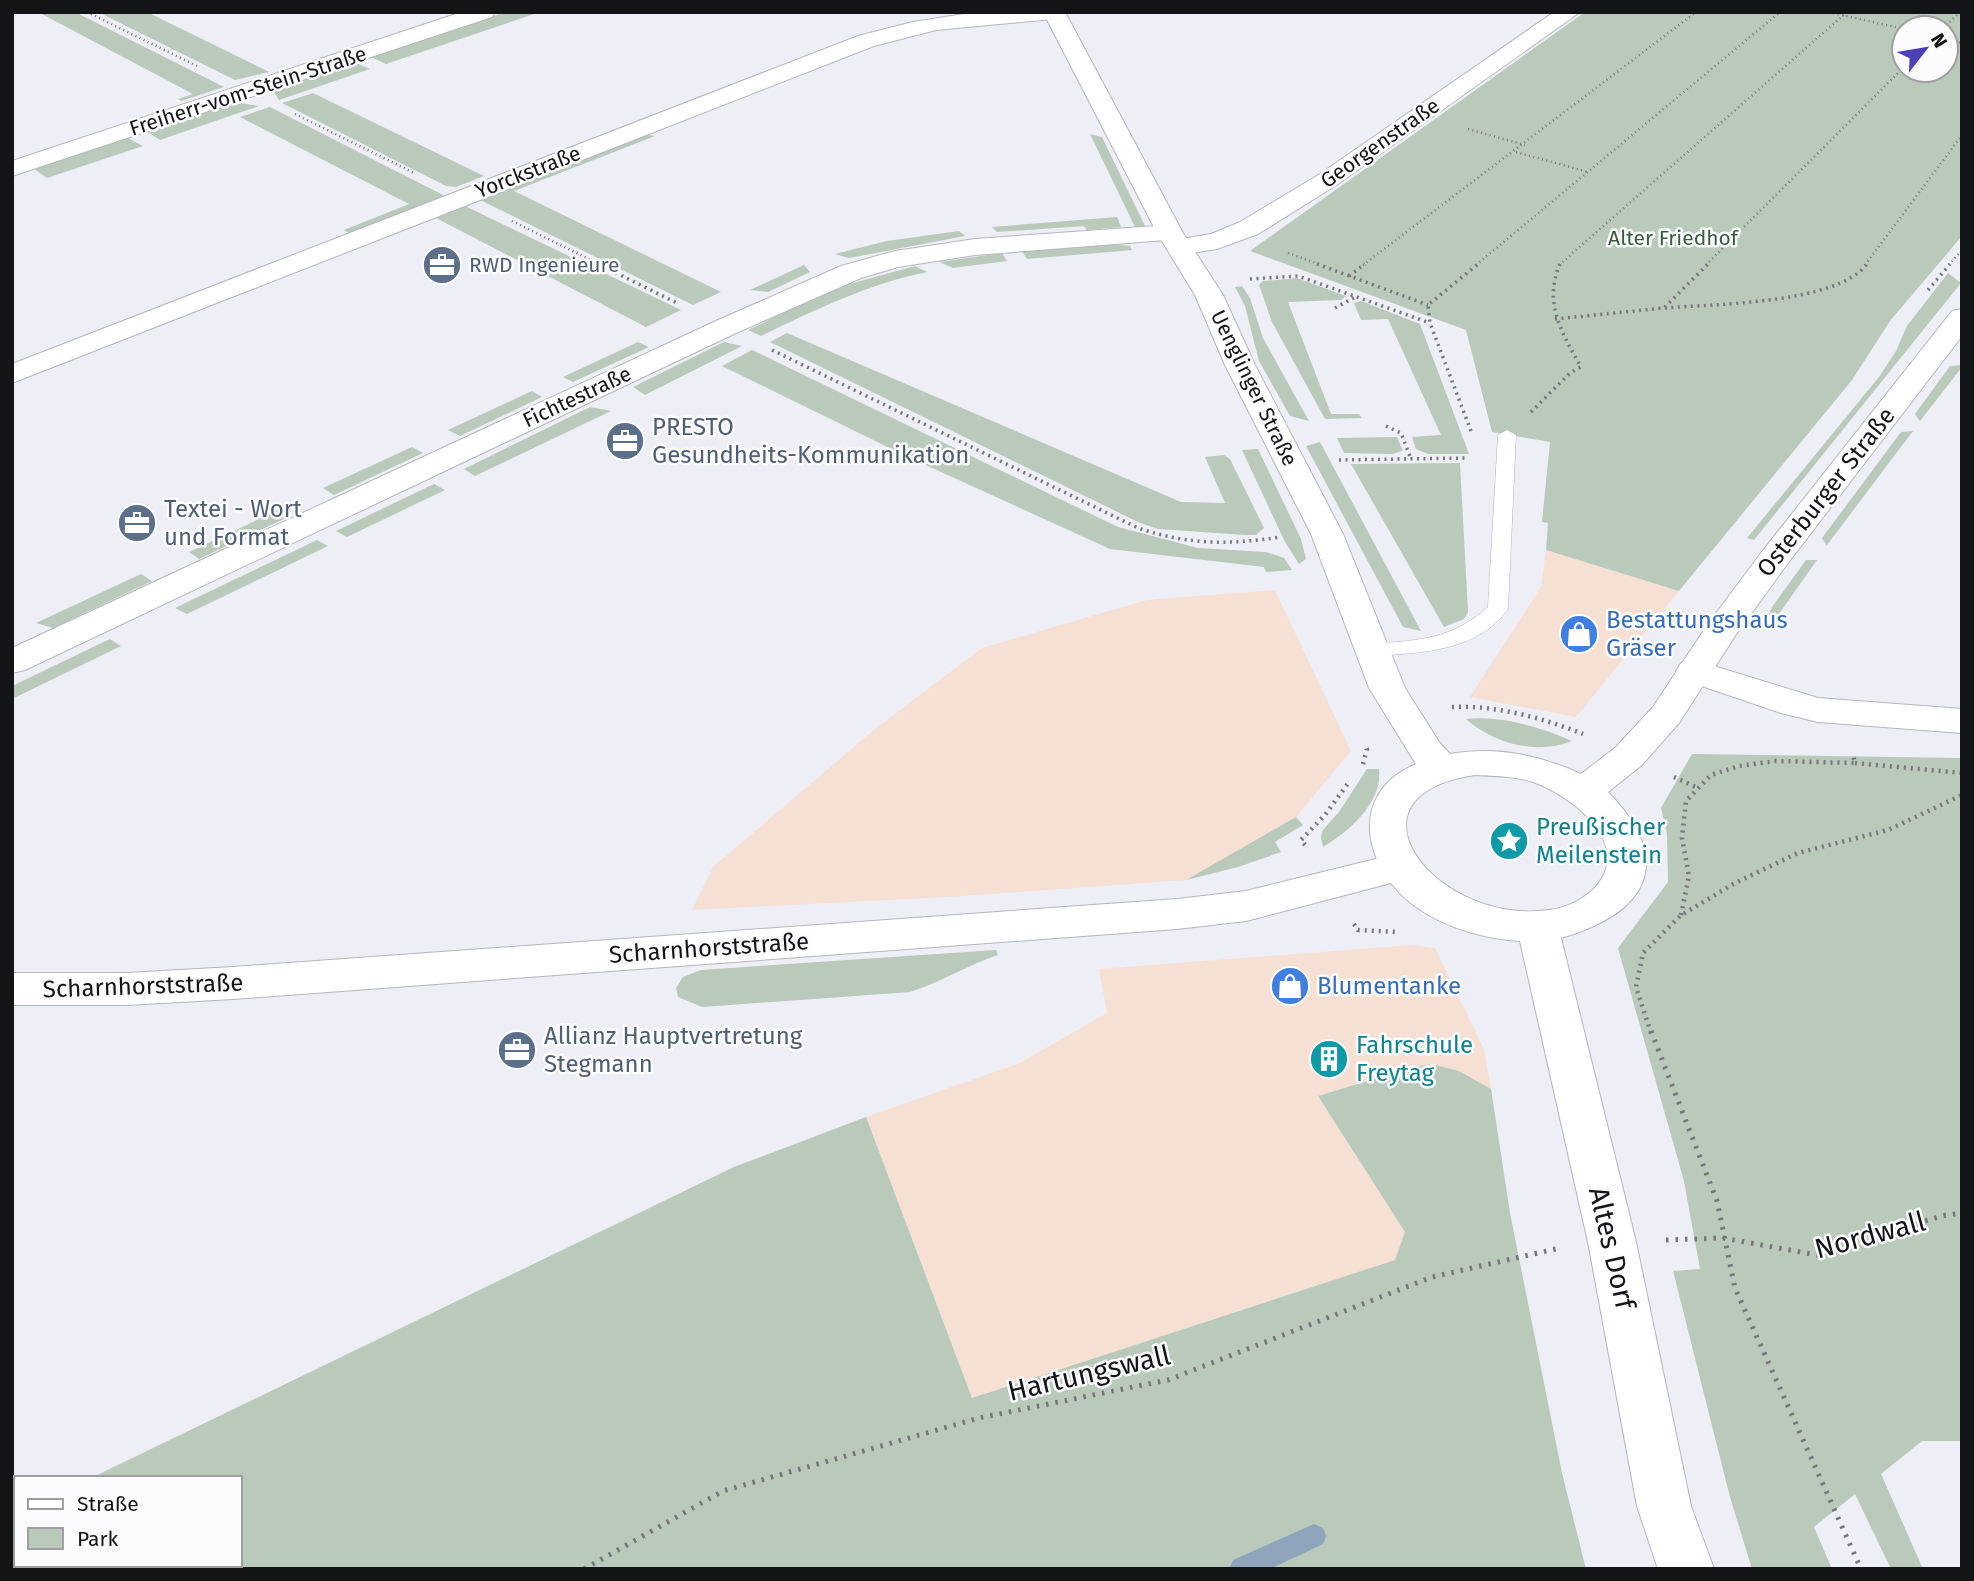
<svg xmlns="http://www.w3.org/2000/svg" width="1974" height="1581" font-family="'Fira Sans',sans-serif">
  <rect width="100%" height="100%" fill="#edeef6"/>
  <!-- commercial -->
  <path fill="#f6e0d3" d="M 1546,550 L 1679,591 L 1576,717 L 1470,697 L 1541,587 Z
    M 1275,590 L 1351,751 L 1292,822 L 1186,880 L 948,897 L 692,910 L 713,867 L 875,729 L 982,648 L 1147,600 Z
    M 1413,945 L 1435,948 L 1484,1049 L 1491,1089 L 1459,1071 L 1435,1065 L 1417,1066 L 1318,1096 L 1405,1232 L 1395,1260 L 972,1398 L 866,1117 L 1020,1063 L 1107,1013 L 1099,969 Z"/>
  <!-- green -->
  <path fill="#b9c9ba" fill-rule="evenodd" d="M 38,12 L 75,12 L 224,87 L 181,101 L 178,99 L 193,94 Z
    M 98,12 L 147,12 L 269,72 L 235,80 Z
    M 505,12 L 540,12 L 386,64 L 371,57 Z
    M 1585,12 L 1962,12 L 1962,236 L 1890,321 L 1852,380 L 1679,591 L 1546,550 L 1548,523 L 1542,522 L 1550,442 L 1492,432 L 1466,330 L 1250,251 ZM 1904,28 L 1946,28 L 1946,70 L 1904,70 Z
    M 354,62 L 370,69 L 279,100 L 274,92 L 277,88 Z
    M 313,93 L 484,176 L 456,187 L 446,186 L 282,103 Z
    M 233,102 L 259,106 L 160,140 L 146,131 Z
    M 270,107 L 445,196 L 349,233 L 344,230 L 409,204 L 240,117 Z
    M 1090,134 L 1102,137 L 1145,226 L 1135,227 Z
    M 647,135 L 655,136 L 514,191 L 721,292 L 693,305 L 480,200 Z
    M 128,138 L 143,146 L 47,178 L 34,169 Z
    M 465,206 L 681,310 L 646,327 L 436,218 Z
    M 1117,217 L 1121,227 L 1087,230 L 1084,226 L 997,232 L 992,227 Z
    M 959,231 L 965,236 L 849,258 L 835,254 L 887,241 Z
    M 1112,244 L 1130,246 L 1132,250 L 1027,259 L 1022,251 Z
    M 1002,253 L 1007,261 L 953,268 L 939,262 Z
    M 804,265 L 810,272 L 768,292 L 750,290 Z
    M 915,266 L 927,272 C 868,284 815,310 761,336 L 748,330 L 835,288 Z
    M 1948,273 L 1961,283 L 1754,540 L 1747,538 L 1879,377 L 1896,351 L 1907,326 Z
    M 1297,278 L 1346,296 L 1341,300 L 1288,302 L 1331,414 L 1359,414 L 1362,418 L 1325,419 L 1272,322 L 1259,285 L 1263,281 Z
    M 1242,286 L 1250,298 L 1263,338 L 1309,421 L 1290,416 L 1259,361 L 1245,306 L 1235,287 Z
    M 1361,301 L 1420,324 L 1469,454 L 1428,454 L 1416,449 L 1412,437 L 1441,435 L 1388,319 L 1361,320 L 1354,303 Z
    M 787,333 L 1181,502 L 1225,503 L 1205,457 L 1224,455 L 1230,459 L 1264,528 L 1256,535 L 1245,535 L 1158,529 L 1140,523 L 770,342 Z
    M 638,342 L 649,347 L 573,382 L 563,377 Z
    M 724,342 L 742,346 L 645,395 L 633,387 Z
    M 752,350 L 1118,527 L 1198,548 L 1266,552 L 1284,558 L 1292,570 L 1266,572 L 1264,567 L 1110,549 L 906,456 L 722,366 Z
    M 1962,365 L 1962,367 L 1920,421 L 1915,414 L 1950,366 Z
    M 532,391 L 542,397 L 460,436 L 448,430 Z
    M 590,407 L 611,411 L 475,476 L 464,469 Z
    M 1913,431 L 1827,545 L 1827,546 L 1822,538 L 1901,432 Z
    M 1397,437 L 1403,451 L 1392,454 L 1344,453 L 1337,438 Z
    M 1320,442 L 1421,631 L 1403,627 L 1306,446 Z
    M 412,447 L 423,453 L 334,495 L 323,488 Z
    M 1258,449 L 1301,539 L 1306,559 L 1299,564 L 1285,542 L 1242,450 Z
    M 1460,463 L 1468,612 L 1464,619 L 1444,627 L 1351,464 Z
    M 434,484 L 445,490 L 347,537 L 336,531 Z
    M 278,510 L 288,517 L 199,559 L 189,552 Z
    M 317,540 L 328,546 L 187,614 L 175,608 Z
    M 1806,560 L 1817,560 L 1774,621 L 1764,625 L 1772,607 Z
    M 141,574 L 152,581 L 53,628 L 36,623 Z
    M 110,639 L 121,646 L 12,699 L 12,686 Z
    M 1466,719 C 1501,715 1540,727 1572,741 C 1537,755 1494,744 1466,719 Z
    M 1692,754 L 1962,758 L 1962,1441 L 1922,1441 L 1881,1474 L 1923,1569 L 1891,1569 L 1855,1494 L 1814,1527 L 1832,1569 L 1752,1569 L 1730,1497 L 1673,1271 L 1700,1269 L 1684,1181 L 1618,948 L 1668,882 L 1667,834 L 1661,808 Z
    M 1367,769 L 1379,769 C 1383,802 1349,832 1323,847 L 1321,838 L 1322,831 L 1339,812 Z
    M 1296,817 L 1303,825 L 1275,842 L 1281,852 L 1238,867 L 1186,880 Z
    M 996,950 L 998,955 C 968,965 941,982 910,992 L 702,1007 L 678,997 L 676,988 L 683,977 L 701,970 Z
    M 1435,1065 L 1459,1071 L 1491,1089 L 1510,1213 L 1562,1473 L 1586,1569 L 12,1569 L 12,1516 L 16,1514 L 16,1565 L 240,1565 L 240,1478 L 91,1478 L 734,1167 L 866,1117 L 972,1398 L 1395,1260 L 1405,1232 L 1318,1096 L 1417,1066 Z"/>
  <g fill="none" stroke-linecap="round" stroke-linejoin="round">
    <!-- stream -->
    <path fill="#8da4bb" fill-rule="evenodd" d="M 1314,1524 L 1323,1528 L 1326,1536 L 1323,1544 L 1270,1569 L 1229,1569 L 1233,1560 Z"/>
    <!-- lane casing -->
    <g stroke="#b4b6bd" stroke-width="1">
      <path id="lane" d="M 1507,430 L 1516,435 L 1508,609 C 1478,652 1419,653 1372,656 L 1365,655 L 1362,650 L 1365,645 L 1372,644 C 1419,640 1451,640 1488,607 L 1498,435 Z"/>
    </g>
    <!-- street casing -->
    <g stroke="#b4b6bd" stroke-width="2">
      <path id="street" d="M 462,12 L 495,12 L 492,17 L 12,176 L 12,161 Z
        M 977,12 L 1065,13 L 1062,18 L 1054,19 L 936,30 L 874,46 L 12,383 L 12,364 L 858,36 L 913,22 Z
        M 1554,12 L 1580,12 L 1338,184 L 1258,234 L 1217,249 L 1179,255 L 1170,253 L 1166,247 L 1170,241 L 1211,234 L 1240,222 L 1320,174 Z
        M 1170,225 L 1179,227 L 1183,233 L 1179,239 L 975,255 L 898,267 L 861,278 L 736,333 L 25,670 L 12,673 L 12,648 L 716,321 L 841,266 L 895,251 L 975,239 Z
        M 1694,660 L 1818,698 L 1962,709 L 1962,733 L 1818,722 L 1781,713 L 1681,679 L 1676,671 L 1681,663 Z
        M 1400,853 L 1414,857 L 1420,867 L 1414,877 L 1246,921 L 1177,929 L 233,999 L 127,1005 L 12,1005 L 12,973 L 127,973 L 233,967 L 1177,899 L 1246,891 Z"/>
    </g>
    <!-- secondary casing -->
    <g stroke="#b4b6bd" stroke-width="2">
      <path id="secondary" d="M 1043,12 L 1065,12 L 1183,233 L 1223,295 L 1255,365 L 1343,534 L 1405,688 L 1439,742 L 1450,754 C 1495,746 1540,755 1581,774 L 1616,747 L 1653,707 L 1708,624 L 1761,553 L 1952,311 L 1962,309 L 1962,336 L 1785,567 L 1735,636 L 1679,723 L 1642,765 L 1608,792 C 1676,862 1648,913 1561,938 L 1636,1242 L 1691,1506 L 1714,1569 L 1658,1569 L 1637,1506 L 1588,1242 L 1520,941 C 1485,939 1447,928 1419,909 C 1364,872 1345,794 1416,764 L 1369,688 L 1311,534 L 1225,365 L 1195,295 L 1157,233 ZM 1475,775 C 1494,776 1515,776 1533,782 C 1567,794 1626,836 1602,878 C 1592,896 1568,908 1549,910 C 1437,926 1333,796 1475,775 Z"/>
    </g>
    <!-- path-far3 -->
    <path stroke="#76777d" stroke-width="2.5" stroke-dasharray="1 3.5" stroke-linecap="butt" d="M 87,12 L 199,67
      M 1829,12 L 1904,29
      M 1943,28 L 1960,12
      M 1946,39 L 1962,43
      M 295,114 L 416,174
      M 1468,129 L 1525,145
      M 1516,152 L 1588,172
      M 512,221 L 601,265
      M 1288,253 L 1322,265
      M 1363,265 L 1696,12
      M 1476,265 L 1780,12
      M 1559,265 L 1847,12
      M 1706,265 L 1904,67
      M 1865,265 L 1962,135
      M 1949,265 L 1962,250"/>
    <!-- path-far2 -->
    <path stroke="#76777d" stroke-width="3.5" stroke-dasharray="2 4.5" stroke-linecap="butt" d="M 598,264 L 679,304
      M 1317,264 L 1428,305
      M 1349,276 L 1365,264
      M 1250,279 L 1298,276 L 1430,323
      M 1928,290 L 1950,264
      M 1335,308 L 1355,297
      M 1665,308 C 1713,304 1837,304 1867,264
      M 1555,319 L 1664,308 L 1708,264
      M 772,350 L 1138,528 C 1189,545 1228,545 1280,537
      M 1531,412 L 1570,373 L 1581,367 C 1562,333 1543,303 1560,264
      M 1386,426 L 1401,433 L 1411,459
      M 1471,431 L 1430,323 L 1428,305 L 1478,264
      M 1339,460 L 1466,458"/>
    <!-- path-far1 -->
    <path stroke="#76777d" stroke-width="4.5" stroke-dasharray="2 5" stroke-linecap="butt" d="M 1452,707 C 1496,705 1543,718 1583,734
      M 1855,763 L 1962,773
      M 1363,764 L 1367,749 L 1365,746
      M 1674,777 L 1698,788
      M 1305,845 L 1301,840 L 1325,815 L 1349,782
      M 1681,915 L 1689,876 L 1682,838 L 1686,801 L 1711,775 L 1739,766 L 1776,761 L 1855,763 L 1853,755
      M 1354,924 L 1358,930 L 1397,932
      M 1651,1033 L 1636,987 L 1643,953 L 1680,916 L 1735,883 L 1798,853 L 1888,830 L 1962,795"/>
    <!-- path -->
    <path stroke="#76777d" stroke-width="5" stroke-dasharray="2.5 7" stroke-linecap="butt" d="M 1651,1031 L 1717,1201 L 1735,1288 L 1861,1569
      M 1666,1240 L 1723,1238 L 1817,1255 L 1941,1216 L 1962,1213
      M 584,1569 L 723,1491 L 979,1418 L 1168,1380 L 1432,1277 L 1560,1248"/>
    <!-- lane -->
    <use href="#lane" fill="#fff" fill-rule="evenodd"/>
    <!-- street -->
    <use href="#street" fill="#fff" fill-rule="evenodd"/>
    <!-- secondary -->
    <use href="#secondary" fill="#fff" fill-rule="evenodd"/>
  </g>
  <!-- icons -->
  <defs>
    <g id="office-disc" transform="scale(2.0125)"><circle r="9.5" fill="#5c6f8a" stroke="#fcfcfe"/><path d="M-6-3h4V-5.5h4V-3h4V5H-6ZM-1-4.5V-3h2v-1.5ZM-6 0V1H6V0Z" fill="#fff"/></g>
    <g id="shop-disc" transform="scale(2.0125)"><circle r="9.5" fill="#3f7fe0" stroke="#fcfcfe"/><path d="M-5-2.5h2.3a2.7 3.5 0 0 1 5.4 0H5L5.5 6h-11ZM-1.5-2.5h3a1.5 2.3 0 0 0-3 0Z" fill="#fff"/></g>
    <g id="sight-disc" transform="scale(2.0125)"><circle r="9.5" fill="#0f9aa8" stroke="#fcfcfe"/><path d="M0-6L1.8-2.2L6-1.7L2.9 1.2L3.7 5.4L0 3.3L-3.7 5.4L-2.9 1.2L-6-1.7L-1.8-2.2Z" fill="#fff"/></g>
    <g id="building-disc" transform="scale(2.0125)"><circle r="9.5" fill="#0f9aa8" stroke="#fcfcfe"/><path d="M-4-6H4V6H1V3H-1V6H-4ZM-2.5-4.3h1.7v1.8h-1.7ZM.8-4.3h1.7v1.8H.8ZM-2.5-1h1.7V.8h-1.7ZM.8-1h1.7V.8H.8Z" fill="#fff"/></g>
  </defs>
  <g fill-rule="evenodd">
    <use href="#office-disc" x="442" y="265"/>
    <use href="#office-disc" x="625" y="441"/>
    <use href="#office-disc" x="137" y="523"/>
    <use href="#shop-disc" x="1579" y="634"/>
    <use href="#sight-disc" x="1509" y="841"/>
    <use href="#shop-disc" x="1290" y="986"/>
    <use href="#office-disc" x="517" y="1050"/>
    <use href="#building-disc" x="1329" y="1059"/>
  </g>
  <g text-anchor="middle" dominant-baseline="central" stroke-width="5" stroke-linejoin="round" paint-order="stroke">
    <!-- far-street labels -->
    <g font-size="21" fill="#131417" stroke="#fcfcfe">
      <text transform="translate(248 91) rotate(-18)">Freiherr-vom-Stein-Straße</text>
      <text transform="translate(1380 143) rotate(-35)">Georgenstraße</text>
      <text transform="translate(528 172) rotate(-21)">Yorckstraße</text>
      <text transform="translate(1254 388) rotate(64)">Uenglinger Straße</text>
      <text transform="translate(577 397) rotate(-25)">Fichtestraße</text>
    </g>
    <!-- far-park labels -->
    <g font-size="21" fill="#375f3d" stroke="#fcfcfe">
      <text x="1673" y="238">Alter Friedhof</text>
    </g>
    <!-- far-service labels -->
    <g font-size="21" fill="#4e5e75" stroke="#fcfcfe" text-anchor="start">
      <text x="469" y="265">RWD Ingenieure</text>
    </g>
    <!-- service labels -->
    <g font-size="24" fill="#4e5e75" stroke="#fcfcfe" text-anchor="start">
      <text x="652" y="427">PRESTO<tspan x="652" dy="28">Gesundheits-Kommunikation</tspan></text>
      <text x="164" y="509">Textei - Wort<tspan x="164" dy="28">und Format</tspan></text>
      <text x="544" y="1036">Allianz Hauptvertretung<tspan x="544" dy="28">Stegmann</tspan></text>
    </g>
    <!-- street labels -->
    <g font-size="24" fill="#131417" stroke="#fcfcfe">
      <text transform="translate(1826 492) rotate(-52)">Osterburger Straße</text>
      <text transform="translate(709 948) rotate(-4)">Scharnhorststraße</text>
      <text transform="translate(143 986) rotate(-2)">Scharnhorststraße</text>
    </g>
    <!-- shop labels -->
    <g font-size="24" fill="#366cbe" stroke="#fcfcfe" text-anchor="start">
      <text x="1606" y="620">Bestattungshaus<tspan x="1606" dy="28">Gräser</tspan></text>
      <text x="1317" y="986">Blumentanke</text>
    </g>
    <!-- culture labels -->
    <g font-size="24" fill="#0d838f" stroke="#fcfcfe" text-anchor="start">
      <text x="1536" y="827">Preußischer<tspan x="1536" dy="28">Meilenstein</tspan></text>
      <text x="1356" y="1045">Fahrschule<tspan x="1356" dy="28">Freytag</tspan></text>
    </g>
    <!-- near-street labels -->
    <g font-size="28" fill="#131417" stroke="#fcfcfe">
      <text transform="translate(1870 1235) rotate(-15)">Nordwall</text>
      <text transform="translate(1612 1248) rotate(77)">Altes Dorf</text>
      <text transform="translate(1089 1373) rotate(-13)">Hartungswall</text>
    </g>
  </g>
  <!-- border -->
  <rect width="1974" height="1581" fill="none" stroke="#131417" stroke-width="28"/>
  <!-- legend -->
  <rect x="14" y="1476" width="228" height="91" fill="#fcfcfe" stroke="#9f9fa2" stroke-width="2"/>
  <rect x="28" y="1499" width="35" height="10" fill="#ffffff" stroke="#9f9fa2" stroke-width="2"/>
  <text x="77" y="1511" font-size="21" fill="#131417">Straße</text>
  <rect x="28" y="1528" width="35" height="21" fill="#b9c9ba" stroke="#9f9fa2" stroke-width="2"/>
  <text x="77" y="1546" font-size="21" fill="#131417">Park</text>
  <!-- north arrow -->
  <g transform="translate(1925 49) rotate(59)"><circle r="33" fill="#fcfcfe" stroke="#9f9fa2" stroke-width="2"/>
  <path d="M0-5L12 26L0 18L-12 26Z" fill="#4c40b7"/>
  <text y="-10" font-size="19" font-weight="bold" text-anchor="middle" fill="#131417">N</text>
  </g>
</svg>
